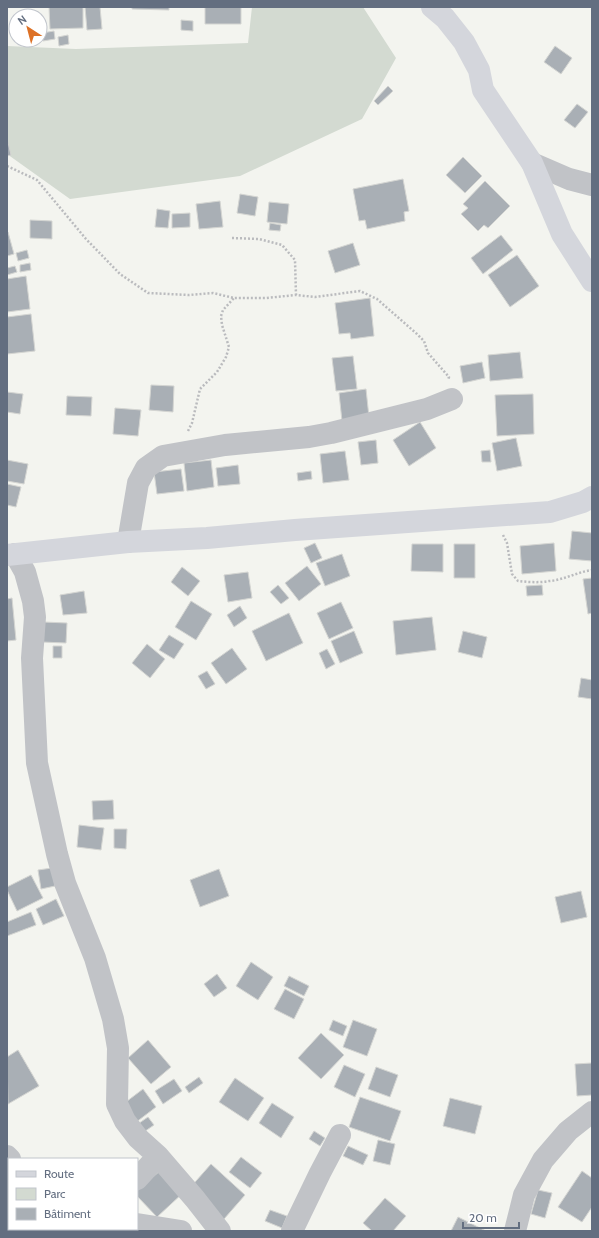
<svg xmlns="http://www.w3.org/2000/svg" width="599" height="1238" font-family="Cabin,sans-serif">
  <rect width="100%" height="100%" fill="#f3f4ef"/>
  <!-- green -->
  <path fill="#d3dad1" d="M 252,7 L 363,7 L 396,58 L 362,119 L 240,176 L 70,199 L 7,154 L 7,46 L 76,49 L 248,43 Z"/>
  <!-- building -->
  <path fill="#a9afb5" stroke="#d4d5d2" d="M 49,7 L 83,7 L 83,28 L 50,29 Z
    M 85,7 L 100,7 L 102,29 L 87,30 Z
    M 132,7 L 169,7 L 169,10 L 132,9 Z
    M 205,7 L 241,7 L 241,24 L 205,24 Z
    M 181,20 L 193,21 L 193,31 L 181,30 Z
    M 54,31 L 55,39 L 43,41 L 42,33 Z
    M 68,35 L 69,44 L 59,46 L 58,37 Z
    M 555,46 L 572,58 L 561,74 L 544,62 Z
    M 388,86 L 393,91 L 378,105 L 374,101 Z
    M 577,104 L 588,112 L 575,128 L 564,120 Z
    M 7,138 L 11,155 L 7,156 Z
    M 463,157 L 482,176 L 465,193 L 446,175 Z
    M 403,179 L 409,211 L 404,212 L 405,221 L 367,229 L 365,220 L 359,221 L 353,189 Z
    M 485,181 L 510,206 L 488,228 L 484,225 L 478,231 L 461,214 L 468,208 L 463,204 Z
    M 240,194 L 258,197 L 255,216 L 237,213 Z
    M 220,201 L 223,227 L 199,229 L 196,204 Z
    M 269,202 L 289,204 L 287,224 L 267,222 Z
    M 157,209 L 170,211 L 168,228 L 155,227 Z
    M 190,213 L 190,227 L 172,228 L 172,214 Z
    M 30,220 L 52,221 L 52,239 L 30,238 Z
    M 270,223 L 281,225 L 280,231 L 269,230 Z
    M 7,232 L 8,232 L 14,254 L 7,256 Z
    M 501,235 L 513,250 L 483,274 L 471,258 Z
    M 353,243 L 360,265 L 335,273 L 328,251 Z
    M 27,250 L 29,258 L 18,261 L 16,253 Z
    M 517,255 L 539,286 L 510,307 L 488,275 Z
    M 30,263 L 31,270 L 20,272 L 20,265 Z
    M 15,266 L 17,272 L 7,275 L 7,268 Z
    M 26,276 L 30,309 L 7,312 L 7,279 Z
    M 370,298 L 374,336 L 351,339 L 350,333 L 339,334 L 335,303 Z
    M 31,314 L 35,351 L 7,354 L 7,317 Z
    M 520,352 L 523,378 L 490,381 L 488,355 Z
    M 353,356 L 357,389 L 336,391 L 332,358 Z
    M 482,362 L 485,378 L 463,383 L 460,366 Z
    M 151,385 L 174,386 L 173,412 L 149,410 Z
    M 366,389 L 369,417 L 342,421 L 339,393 Z
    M 7,392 L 23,394 L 20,414 L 7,412 Z
    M 533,394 L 534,434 L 497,436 L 495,395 Z
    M 67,396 L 92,397 L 91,416 L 66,415 Z
    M 115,408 L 141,410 L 138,436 L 113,434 Z
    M 420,422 L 436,448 L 409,466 L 393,440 Z
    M 516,438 L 522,466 L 497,471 L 492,443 Z
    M 376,440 L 378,463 L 361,465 L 358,442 Z
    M 490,450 L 491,462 L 482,462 L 481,451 Z
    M 345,451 L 349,480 L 323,483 L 320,454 Z
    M 7,460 L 28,464 L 24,484 L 7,481 Z
    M 211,460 L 214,487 L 187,491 L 184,463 Z
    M 238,465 L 240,484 L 218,486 L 216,468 Z
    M 181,469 L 184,491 L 157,494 L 154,472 Z
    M 311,471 L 312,479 L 298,481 L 297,473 Z
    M 7,484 L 21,487 L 16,507 L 7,505 Z
    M 572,531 L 592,533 L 592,561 L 569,559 Z
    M 315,543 L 322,558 L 311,563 L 304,548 Z
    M 554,543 L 556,571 L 522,574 L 520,546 Z
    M 412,544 L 443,544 L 443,572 L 411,571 Z
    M 454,544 L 475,544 L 475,578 L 454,578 Z
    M 342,554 L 350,576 L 325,586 L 316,563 Z
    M 307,566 L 321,584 L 299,601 L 285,583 Z
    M 182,567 L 200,581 L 188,596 L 171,582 Z
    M 248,572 L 252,598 L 228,602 L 224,575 Z
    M 592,578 L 592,613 L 588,614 L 583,579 Z
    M 278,585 L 289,598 L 281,604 L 270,592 Z
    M 542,585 L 543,595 L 527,596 L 526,586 Z
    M 84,591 L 87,613 L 63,615 L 60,595 Z
    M 12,598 L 16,640 L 7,641 L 7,599 Z
    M 191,601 L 212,614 L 196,640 L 175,627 Z
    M 341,602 L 353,628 L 329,639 L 317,613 Z
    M 240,606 L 247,618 L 234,627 L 227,615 Z
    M 289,613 L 303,643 L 266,661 L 252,631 Z
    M 432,617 L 436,650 L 396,655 L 393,621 Z
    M 43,622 L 67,623 L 66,643 L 42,642 Z
    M 354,631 L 363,653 L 340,663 L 331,641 Z
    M 463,631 L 487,637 L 482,658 L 458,652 Z
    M 169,635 L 184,644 L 174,659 L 159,650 Z
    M 147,644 L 165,659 L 150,678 L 132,663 Z
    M 53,646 L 62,646 L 62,658 L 53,658 Z
    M 232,648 L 247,669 L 226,684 L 211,663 Z
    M 327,649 L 335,664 L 326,669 L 319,653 Z
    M 207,671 L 215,684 L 206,689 L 198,676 Z
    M 581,678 L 592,680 L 592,699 L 578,697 Z
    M 113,800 L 114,819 L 93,820 L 92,801 Z
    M 79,825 L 104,828 L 101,850 L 77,847 Z
    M 114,829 L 127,829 L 126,849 L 114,848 Z
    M 52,868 L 55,886 L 41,889 L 38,870 Z
    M 219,869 L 229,896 L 200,907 L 190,880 Z
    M 31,875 L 43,898 L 17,911 L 7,890 L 7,887 Z
    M 581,891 L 587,917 L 561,923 L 555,897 Z
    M 56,899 L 64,916 L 43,925 L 36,909 Z
    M 31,912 L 36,925 L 7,936 L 7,922 Z
    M 251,962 L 273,977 L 258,1000 L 236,986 Z
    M 217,974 L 227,988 L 214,997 L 204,984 Z
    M 289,976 L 309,986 L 304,996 L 284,986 Z
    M 285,989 L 304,999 L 294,1019 L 274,1009 Z
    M 333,1020 L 347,1026 L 343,1036 L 329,1030 Z
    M 353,1020 L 377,1029 L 367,1056 L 343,1047 Z
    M 321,1033 L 344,1055 L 321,1079 L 298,1058 Z
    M 148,1040 L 171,1067 L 151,1084 L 128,1058 Z
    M 18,1050 L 39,1086 L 8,1104 L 7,1057 Z
    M 592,1063 L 592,1095 L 577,1096 L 575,1064 Z
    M 344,1065 L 365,1074 L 355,1097 L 334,1087 Z
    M 376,1067 L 398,1075 L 390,1097 L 368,1089 Z
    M 199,1077 L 203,1083 L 189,1093 L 185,1087 Z
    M 235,1078 L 264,1098 L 248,1121 L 219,1102 Z
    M 174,1079 L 182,1091 L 163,1104 L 155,1091 Z
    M 143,1089 L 156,1107 L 135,1123 L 122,1105 Z
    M 360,1097 L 401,1111 L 390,1141 L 349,1127 Z
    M 450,1098 L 482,1106 L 475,1134 L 443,1126 Z
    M 272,1103 L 294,1117 L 281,1138 L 259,1123 Z
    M 148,1117 L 154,1125 L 141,1134 L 135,1126 Z
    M 314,1131 L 325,1138 L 320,1146 L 309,1139 Z
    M 378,1140 L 395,1144 L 390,1165 L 373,1161 Z
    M 348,1146 L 368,1155 L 363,1165 L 343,1156 Z
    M 241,1157 L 262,1173 L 250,1188 L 229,1172 Z
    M 211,1164 L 245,1195 L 224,1219 L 189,1189 Z
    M 162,1169 L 184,1192 L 157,1217 L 137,1196 L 137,1191 Z
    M 582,1171 L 592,1178 L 592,1207 L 582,1222 L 558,1207 Z
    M 538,1190 L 552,1193 L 545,1218 L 531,1214 Z
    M 385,1198 L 406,1216 L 393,1231 L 372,1231 L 363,1223 Z
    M 270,1210 L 287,1216 L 282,1228 L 265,1221 Z
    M 458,1217 L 486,1231 L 451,1231 Z
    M 14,1229 L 44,1229 L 46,1231 L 12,1231 Z"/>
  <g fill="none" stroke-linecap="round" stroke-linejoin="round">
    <!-- path -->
    <path stroke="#babbbe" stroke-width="2.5" stroke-dasharray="2 2" stroke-linecap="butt" d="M 7,166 L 37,180 L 86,239 L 120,274 L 148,293 L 189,295 L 213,293 L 234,298 L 266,298 L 296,295 L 315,297 L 360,291 L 377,299 L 417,334 L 424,341 L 428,353 L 449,377 L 448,380
      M 232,238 L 259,239 L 282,245 L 295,260 L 296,295
      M 188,431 L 192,423 L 200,389 L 217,372 L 226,357 L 229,347 L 222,325 L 221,316 L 223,310 L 234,298
      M 503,535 L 507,543 L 512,574 L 518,581 C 528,582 539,583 549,581 C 564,580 577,572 592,570
      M 7,1190 L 9,1186"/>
    <!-- minor -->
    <path stroke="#c1c3c7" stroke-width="22" d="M 532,163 L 569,179 L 592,185
      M 128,542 L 138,483 L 146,468 L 163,456 L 225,445 L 309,437 L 331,433 L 427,409 L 452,399
      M 15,554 L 25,572 L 33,601 L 35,617 L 32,658 L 37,763 L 57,854 L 65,883 L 95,958 L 113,1019 L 118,1048 L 117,1104 L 125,1121 L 138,1138 L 158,1156 L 195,1199 L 220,1231
      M 7,1156 L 10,1159
      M 137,1179 L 158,1156
      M 137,1224 L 181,1231
      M 292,1231 L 320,1173 L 340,1135
      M 515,1231 L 524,1195 L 543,1160 L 568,1131 L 592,1112"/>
    <!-- major -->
    <path stroke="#d4d6dc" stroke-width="22" d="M 432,7 L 445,18 L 464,42 L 479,70 L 483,90 L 532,163 L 562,234 L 592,281
      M 7,555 L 128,542 L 207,538 L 295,530 L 550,512 L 583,502 L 592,497"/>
  </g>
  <!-- border -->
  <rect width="599" height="1238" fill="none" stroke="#636e80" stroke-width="16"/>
  <!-- legend -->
  <rect x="8" y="1158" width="130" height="72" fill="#ffffff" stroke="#c1c5cc"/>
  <rect x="16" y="1171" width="20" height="6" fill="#d4d6dc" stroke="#c1c5cc"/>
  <text x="44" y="1178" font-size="12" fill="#636e80">Route</text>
  <rect x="16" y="1188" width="20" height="12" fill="#d3dad1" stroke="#c1c5cc"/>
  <text x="44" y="1198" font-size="12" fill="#636e80">Parc</text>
  <rect x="16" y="1208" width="20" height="12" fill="#a9afb5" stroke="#c1c5cc"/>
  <text x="44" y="1218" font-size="12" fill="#636e80">Bâtiment</text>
  <!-- north arrow -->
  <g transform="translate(28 28) rotate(324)"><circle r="19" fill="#ffffff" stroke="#c1c5cc"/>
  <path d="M0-3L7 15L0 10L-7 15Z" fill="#dd7126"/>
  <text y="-6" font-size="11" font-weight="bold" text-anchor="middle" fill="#636e80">N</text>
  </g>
  <!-- scale -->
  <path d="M463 1222v6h56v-6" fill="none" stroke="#636e80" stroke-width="2"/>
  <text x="469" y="1222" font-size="12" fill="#636e80" stroke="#ffffff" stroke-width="3" paint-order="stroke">20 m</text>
</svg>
